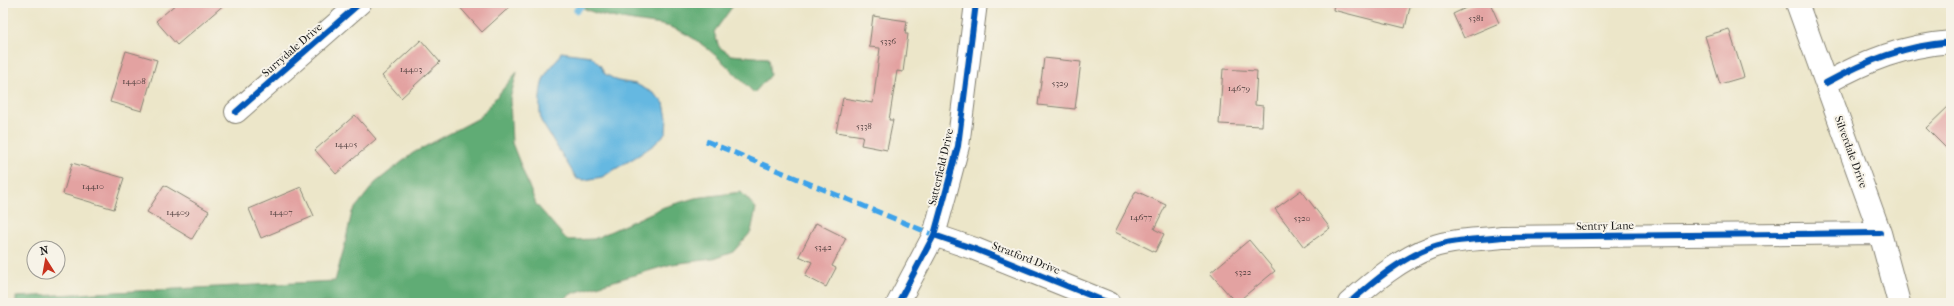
<svg xmlns="http://www.w3.org/2000/svg" width="1954" height="306" font-family="'IM FELL French Canon',serif">
  <rect width="100%" height="100%" fill="#f7f3e8"/>
  <filter id="ink" filterUnits="userSpaceOnUse"><feTurbulence type="fractalNoise" baseFrequency=".025" numOctaves="2"/><feDisplacementMap in="SourceGraphic" scale="8" xChannelSelector="R" yChannelSelector="G"/><feConvolveMatrix kernelMatrix="1 2 1 2 8 2 1 2 1" color-interpolation-filters="sRGB"/></filter>
  <filter id="wash" filterUnits="userSpaceOnUse"><feTurbulence type="fractalNoise" baseFrequency=".012" numOctaves="4" result="noise"/><feDisplacementMap in="SourceGraphic" scale="16" xChannelSelector="R" yChannelSelector="G"/><feGaussianBlur stdDeviation="0.9" result="paint"/><feColorMatrix in="noise" values="0 0 0 0 0 0 0 0 0 0 0 0 0 0 0 0 0 1.4 0 .05"/><feComposite in="paint" operator="in"/></filter>
  <g filter="url(#wash)">
    <rect width="100%" height="100%" fill="#ece6c9"/>
    <!-- forest -->
    <path fill="#60ac74" stroke="#3e6448" d="M 577,3 L 735,3 L 714,32 L 719,47 L 731,55 L 768,58 L 770,75 L 754,93 C 730,69 696,31 662,25 C 644,22 588,17 577,3 Z
      M 517,72 L 510,99 L 512,143 L 536,204 L 567,240 L 594,239 L 664,207 L 695,198 L 741,192 L 756,208 L 751,232 L 733,252 L 713,259 L 672,264 L 573,293 L 557,303 L 16,303 L 16,297 L 335,281 L 344,248 L 352,212 L 375,183 L 413,153 L 479,118 Z"/>
    <!-- water -->
    <path fill="#65b8e1" stroke="#406a7e" d="M 561,52 L 591,56 L 600,65 L 605,74 L 618,81 L 636,84 L 653,93 L 664,103 L 667,118 L 666,133 L 655,144 L 639,155 L 602,177 L 585,180 L 577,179 L 541,121 C 539,109 539,89 544,78 C 549,67 556,64 561,52 Z"/>
    <g fill="none" stroke-linecap="round" stroke-linejoin="round">
      <!-- stream -->
      <path stroke="#65b8e1" stroke-width="7" d="M 577,10 L 583,3"/>
    </g>
    <g id="blocks">
      <!-- building -->
      <path fill="#e3a2a1" d="M 177,3 L 226,3 L 177,45 L 156,21 Z
        M 456,3 L 514,3 L 482,32 Z
        M 1334,3 L 1411,3 L 1405,28 L 1333,10 Z
        M 1476,3 L 1490,3 L 1499,23 L 1464,38 L 1453,14 Z
        M 873,16 L 907,21 L 905,34 L 908,34 L 903,72 L 897,71 L 889,120 L 893,120 L 887,150 L 861,145 L 863,136 L 836,132 L 843,98 L 873,103 L 880,48 L 869,47 Z
        M 1729,29 L 1744,77 L 1720,84 L 1705,36 Z
        M 421,40 L 440,62 L 401,98 L 382,76 Z
        M 126,51 L 157,60 L 142,111 L 110,102 Z
        M 1044,58 L 1081,62 L 1075,109 L 1038,105 Z
        M 1223,69 L 1257,71 L 1255,105 L 1263,106 L 1262,126 L 1219,124 Z
        M 1951,104 L 1951,153 L 1926,128 Z
        M 355,115 L 376,139 L 336,174 L 315,150 Z
        M 72,163 L 124,178 L 114,209 L 63,194 Z
        M 164,185 L 209,211 L 192,239 L 147,212 Z
        M 301,187 L 314,216 L 261,238 L 249,209 Z
        M 1301,190 L 1330,228 L 1304,247 L 1275,209 Z
        M 1136,191 L 1166,205 L 1154,229 L 1164,234 L 1155,252 L 1115,232 Z
        M 816,223 L 846,238 L 832,266 L 836,268 L 826,287 L 805,276 L 812,262 L 799,256 Z
        M 1249,240 L 1275,271 L 1236,303 L 1210,273 Z"/>
    </g>
  </g>
  <g filter="url(#ink)">
    <use href="#blocks" fill-opacity="0" stroke="#848172" stroke-width="1"/>
    <g fill="none" stroke-linecap="round" stroke-linejoin="round">
      <!-- minor casing -->
      <g stroke="#848172" stroke-width="24">
        <path id="minor" d="M 1797,3 L 1880,233 L 1899,303
          M 1826,83 C 1868,60 1903,46 1951,42
          M 236,112 L 360,3
          M 934,235 L 975,249 L 1109,303
          M 898,303 L 934,235 L 945,195 L 958,146 L 976,3
          M 1349,303 C 1374,281 1400,259 1432,247 C 1454,239 1479,240 1502,237 L 1880,233"/>
      </g>
      <!-- minor -->
      <use href="#minor" stroke="#fff" stroke-width="22"/>
      <!-- quiet -->
      <path stroke="#3da2ea" stroke-width="5" stroke-dasharray="10 5" stroke-linecap="butt" d="M 706,141 L 934,235"/>
      <!-- cycleway casing -->
      <g stroke="#f7f3e8" stroke-width="8">
        <path id="cycleway" d="M 1826,83 C 1868,60 1903,46 1951,42
          M 236,112 L 360,3
          M 934,235 L 975,249 L 1109,303
          M 898,303 L 934,235 L 945,195 L 958,146 L 976,3
          M 1349,303 C 1374,281 1400,259 1432,247 C 1454,239 1479,240 1502,237 L 1880,233"/>
      </g>
      <!-- cycleway -->
      <use href="#cycleway" stroke="#0057b8" stroke-width="6"/>
    </g>
  </g>
  <g text-anchor="middle" dominant-baseline="central" stroke-width="4" stroke-linejoin="round" paint-order="stroke">
    <!-- number labels -->
    <g font-size="9" fill="#4e3e3d">
      <text x="1476" y="18">5381</text>
      <text x="888" y="41">5336</text>
      <text x="411" y="69">14403</text>
      <text x="134" y="81">14408</text>
      <text x="1060" y="83">5329</text>
      <text x="1239" y="88">14679</text>
      <text x="864" y="126">5338</text>
      <text x="346" y="144">14405</text>
      <text x="93" y="186">14410</text>
      <text x="178" y="212">14409</text>
      <text x="281" y="212">14407</text>
      <text x="1141" y="217">14677</text>
      <text x="1302" y="218">5320</text>
      <text x="823" y="247">5342</text>
      <text x="1243" y="272">5322</text>
    </g>
    <!-- street labels -->
    <g font-size="11" fill="#1c1c1c" stroke="#f7f3e8">
      <text transform="translate(292 50) rotate(-41)">Surrydale Drive</text>
      <text transform="translate(1851 152) rotate(70)">Silverdale Drive</text>
      <text transform="translate(941 167) rotate(-77)">Satterfield Drive</text>
      <text transform="translate(1605 226) rotate(-1)">Sentry Lane</text>
      <text transform="translate(1026 258) rotate(21)">Stratford Drive</text>
    </g>
  </g>
  <!-- margin -->
  <rect width="1954" height="306" fill="none" stroke="#f7f3e8" stroke-width="16"/>
  <!-- north arrow -->
  <g transform="translate(46 260) rotate(349)"><circle r="19" fill="#f7f3e8" stroke="#9f9d96"/>
  <path d="M0-3L7 15L0 10L-7 15Z" fill="#c8321e"/>
  <text y="-6" font-size="11" font-weight="bold" text-anchor="middle" fill="#1c1c1c">N</text>
  </g>
</svg>
